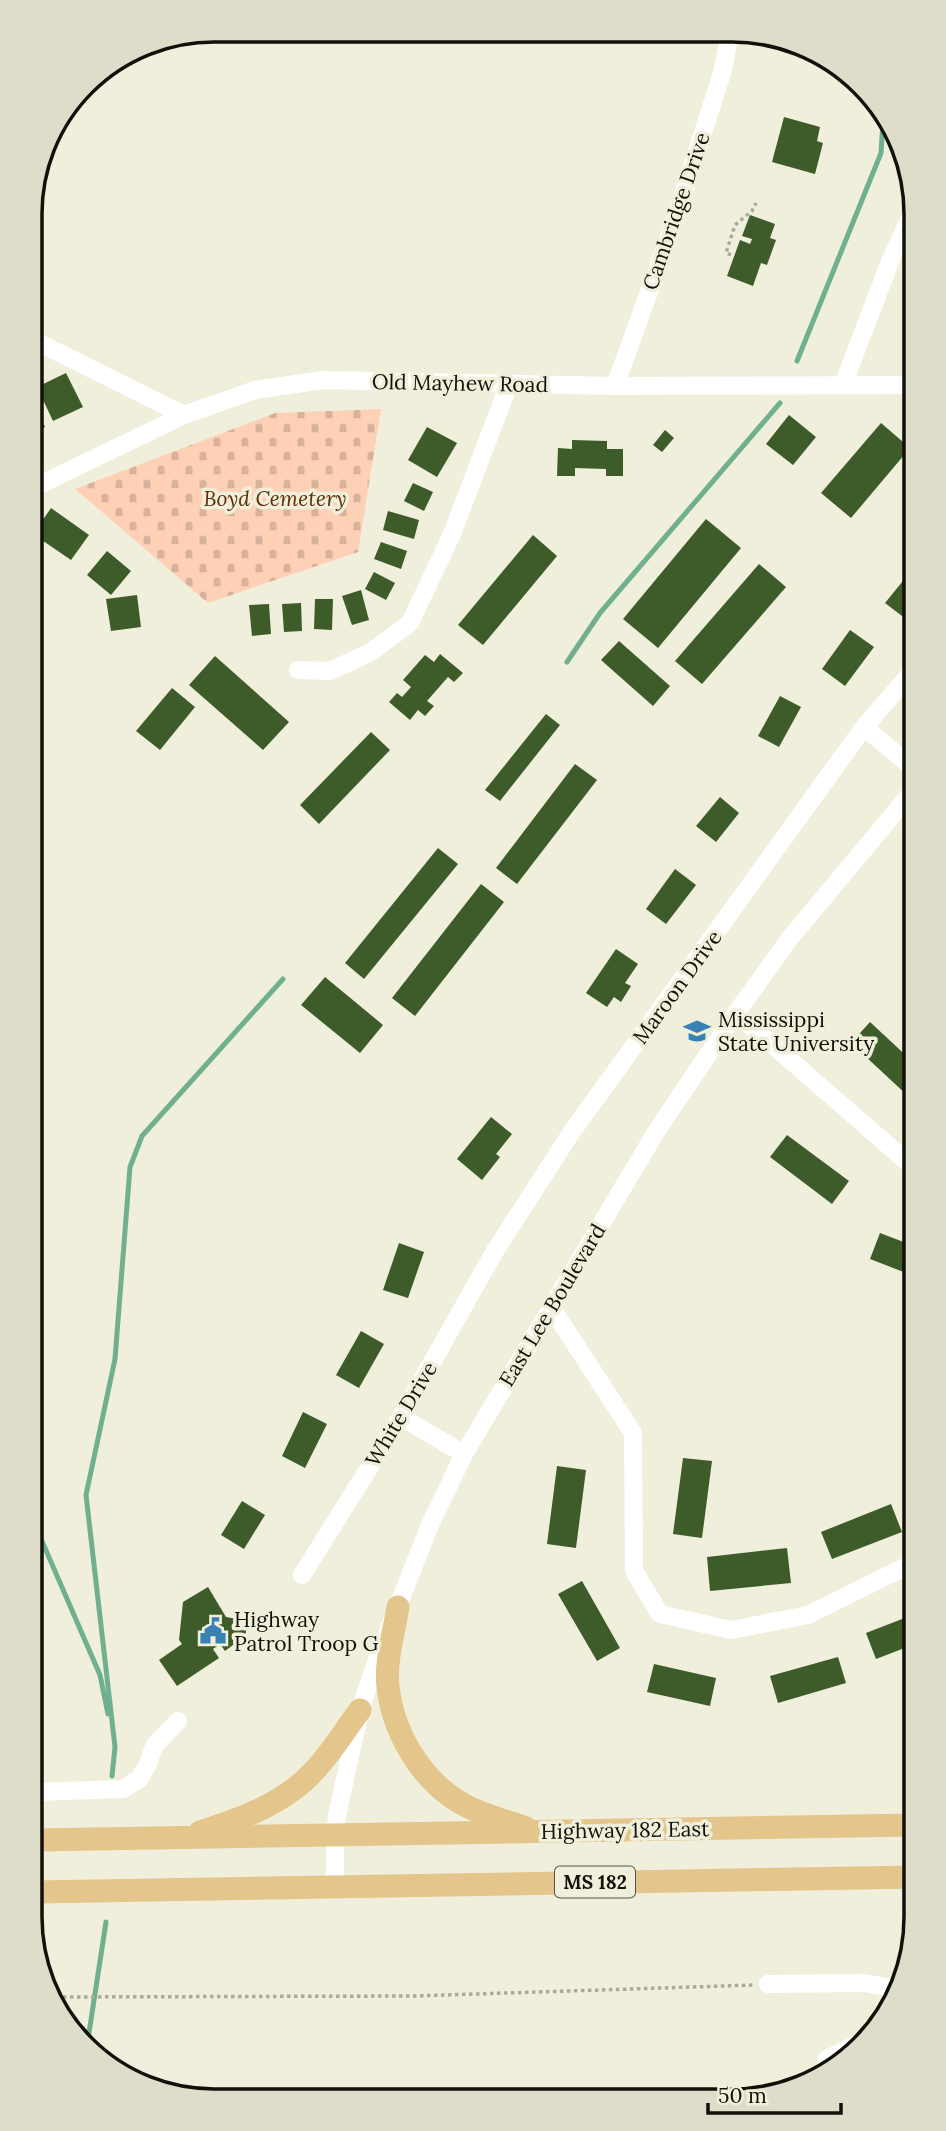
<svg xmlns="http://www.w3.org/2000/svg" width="946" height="2131" font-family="Lora,serif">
  <defs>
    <pattern id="cemetery-stones" width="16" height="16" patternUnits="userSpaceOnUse" patternTransform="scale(1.75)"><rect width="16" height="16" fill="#fed1b6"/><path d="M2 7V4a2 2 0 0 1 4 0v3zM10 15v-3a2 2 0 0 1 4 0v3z" fill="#d9b29b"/></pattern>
  </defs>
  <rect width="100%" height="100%" fill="#efefdb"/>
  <!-- cemetery -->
  <path fill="url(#cemetery-stones)" d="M 381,409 L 358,552 L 208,603 L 75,489 L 275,413 Z"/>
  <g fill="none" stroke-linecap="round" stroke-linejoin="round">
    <!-- stream -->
    <path stroke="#71b08f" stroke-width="5" d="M 797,361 L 881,153 L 883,122
      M 567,662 L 600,613 L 780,403
      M 35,1525 L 100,1675 L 108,1714
      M 112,1776 L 115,1747 L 86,1495 L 115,1359 L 130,1167 L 142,1136 L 283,979
      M 87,2046 L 106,1922"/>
  </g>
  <!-- building -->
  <path fill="#3e5b2a" d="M 784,117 L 820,127 L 817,141 L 823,143 L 815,174 L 772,162 Z
    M 750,215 L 775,224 L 770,238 L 776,240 L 767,265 L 761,263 L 753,286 L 727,276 L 740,240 L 750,244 L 752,239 L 742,236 Z
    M 66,373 L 83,407 L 53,421 L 37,387 Z
    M 31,397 L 45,427 L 31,433 Z
    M 789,415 L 816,437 L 793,465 L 766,444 Z
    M 881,423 L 910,448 L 851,518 L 821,493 Z
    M 427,427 L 457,443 L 437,477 L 408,460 Z
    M 665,430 L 674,438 L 662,452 L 653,445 Z
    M 572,440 L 607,441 L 607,449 L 623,449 L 623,476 L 606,476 L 606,469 L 575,468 L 575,476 L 557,476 L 558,448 L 572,449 Z
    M 413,483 L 433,492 L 424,511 L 404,501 Z
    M 51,508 L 89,535 L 71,560 L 33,534 Z
    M 388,511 L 419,520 L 414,539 L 383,530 Z
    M 706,519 L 741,548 L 658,648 L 623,619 Z
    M 533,535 L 557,556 L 483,645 L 458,625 Z
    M 381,542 L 407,551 L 401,569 L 374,559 Z
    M 107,551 L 131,571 L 111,595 L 87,575 Z
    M 759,564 L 786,587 L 702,684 L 675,661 Z
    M 911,571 L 911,612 L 906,619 L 885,603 Z
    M 374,572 L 395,583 L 386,600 L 365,589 Z
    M 361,590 L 369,620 L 352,625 L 342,596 Z
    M 137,595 L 141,627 L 111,631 L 106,599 Z
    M 315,599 L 333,599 L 332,630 L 314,629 Z
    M 301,603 L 302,631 L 284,632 L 282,604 Z
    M 269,604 L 271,634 L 252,636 L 249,605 Z
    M 850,630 L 874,647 L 845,686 L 822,669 Z
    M 619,641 L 670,686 L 653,706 L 601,660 Z
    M 440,654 L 463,673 L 454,682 L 448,677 L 427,701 L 434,706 L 425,716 L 418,710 L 410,720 L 389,702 L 397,693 L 402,697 L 411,687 L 403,680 L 425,655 L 434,662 Z
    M 215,656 L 289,722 L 263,750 L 189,685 Z
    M 172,688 L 195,707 L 160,750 L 136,731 Z
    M 780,696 L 801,707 L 779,747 L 758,736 Z
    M 546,714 L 560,725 L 500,801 L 485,790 Z
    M 371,732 L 390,750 L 319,824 L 300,805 Z
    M 575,764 L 597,780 L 517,884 L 496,868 Z
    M 720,797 L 739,813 L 716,842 L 696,826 Z
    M 438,848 L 458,864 L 364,979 L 345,963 Z
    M 675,869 L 696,885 L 666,924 L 646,909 Z
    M 481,884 L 504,902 L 415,1016 L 392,998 Z
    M 616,949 L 638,964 L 625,983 L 631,986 L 621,1002 L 614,997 L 607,1007 L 586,993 Z
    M 325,977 L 383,1025 L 360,1053 L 301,1005 Z
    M 870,1022 L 913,1062 L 913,1091 L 908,1096 L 851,1043 Z
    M 491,1117 L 512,1134 L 496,1154 L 500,1157 L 482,1180 L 457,1159 Z
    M 787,1135 L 849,1181 L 832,1204 L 770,1157 Z
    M 880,1233 L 914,1246 L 914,1276 L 870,1259 Z
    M 399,1243 L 424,1252 L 408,1298 L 383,1290 Z
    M 361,1331 L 384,1344 L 359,1388 L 336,1375 Z
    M 303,1412 L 327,1424 L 305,1468 L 282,1456 Z
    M 683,1458 L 712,1461 L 702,1538 L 673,1534 Z
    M 557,1466 L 586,1470 L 576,1548 L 547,1544 Z
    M 242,1501 L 265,1515 L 244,1549 L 221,1535 Z
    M 891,1504 L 902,1532 L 832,1559 L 821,1532 Z
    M 787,1548 L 791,1583 L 710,1591 L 707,1557 Z
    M 582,1581 L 620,1648 L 597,1661 L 558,1594 Z
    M 208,1587 L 226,1617 L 248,1621 L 243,1647 L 233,1645 L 225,1651 L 220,1644 L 213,1649 L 219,1658 L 177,1686 L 159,1660 L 182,1644 L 179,1640 L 183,1602 Z
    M 915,1614 L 915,1644 L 876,1659 L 866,1633 Z
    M 838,1657 L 846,1683 L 778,1703 L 770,1676 Z
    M 654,1664 L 716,1678 L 710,1706 L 647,1692 Z"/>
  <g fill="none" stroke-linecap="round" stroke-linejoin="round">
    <!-- path -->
    <path stroke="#aaaa9a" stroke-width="3.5" stroke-dasharray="3.5 3.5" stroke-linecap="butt" d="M 731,255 L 726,253 L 735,225 L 752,211 L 756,203
      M 56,1997 L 414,1996 L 754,1985"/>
    <!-- minor -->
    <path stroke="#fff" stroke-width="18" d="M 31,339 L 184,415
      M 843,385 L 891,259 L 910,218
      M 615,386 L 675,220 L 723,70 L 730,33
      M 31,489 L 184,415 L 255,390 L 323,380 L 615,386 L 911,385
      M 298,670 L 330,671 L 371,652 L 410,623 L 452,534 L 509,384
      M 864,727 L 912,767
      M 736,1013 L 913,1167
      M 551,1307 L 633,1433 L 634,1571 L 660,1614 L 731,1630 L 808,1615 L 915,1562
      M 401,1417 L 464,1454
      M 302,1575 L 401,1417 L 495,1251 L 571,1133 L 864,727 L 912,672
      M 36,1792 L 123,1789 L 139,1779 L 148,1764 L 154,1746 L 178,1721
      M 335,1887 L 335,1837 L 337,1816 L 360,1710 L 379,1654 L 430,1525 L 464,1454 L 656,1132 L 736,1013 L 790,938 L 912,792
      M 768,1984 L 864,1983 L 893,1988
      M 834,2070 L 827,2059 L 869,2038"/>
    <!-- major -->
    <path stroke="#e4c58c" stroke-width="23" d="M 398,1607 C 394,1632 385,1661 388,1687 C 394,1738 427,1790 475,1810 C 492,1817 509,1822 526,1828
      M 200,1832 C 241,1819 285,1803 314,1771 C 331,1753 345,1730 360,1710
      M 36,1840 L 915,1825
      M 36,1892 L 916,1877"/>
  </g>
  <!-- icons -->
  <defs>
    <g id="university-bare" transform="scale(2.1)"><path d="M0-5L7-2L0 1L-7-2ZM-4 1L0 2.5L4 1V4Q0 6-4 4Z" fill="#3881b5" stroke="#efefdb" stroke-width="2.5" paint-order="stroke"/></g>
    <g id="civic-bare" transform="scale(2.1)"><path d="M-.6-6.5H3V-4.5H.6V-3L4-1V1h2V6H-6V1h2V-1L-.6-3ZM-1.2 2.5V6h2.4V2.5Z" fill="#3881b5" stroke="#efefdb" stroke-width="2.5" paint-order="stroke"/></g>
  </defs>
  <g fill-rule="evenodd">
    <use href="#university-bare" x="697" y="1031"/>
    <use href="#civic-bare" x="213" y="1631"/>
  </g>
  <g text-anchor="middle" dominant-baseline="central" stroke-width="7" stroke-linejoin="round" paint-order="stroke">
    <!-- shield labels -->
    <rect fill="#efefdb" stroke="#545349" stroke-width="2" x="555" y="1866.5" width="80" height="31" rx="5"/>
    <g font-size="19" font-weight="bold" fill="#11100a">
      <text x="595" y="1882">MS 182</text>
    </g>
    <!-- street labels -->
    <g font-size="21" fill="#11100a" stroke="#efefdb">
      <text transform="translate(676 211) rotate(-71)">Cambridge Drive</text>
      <text transform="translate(460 383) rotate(1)">Old Mayhew Road</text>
      <text transform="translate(677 987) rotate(-54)">Maroon Drive</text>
      <text transform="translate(552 1305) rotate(-59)">East Lee Boulevard</text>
      <text transform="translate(401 1414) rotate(-59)">White Drive</text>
      <text transform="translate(625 1830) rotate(-1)">Highway 182 East</text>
    </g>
    <!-- park labels -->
    <g font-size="21" font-style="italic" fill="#612d05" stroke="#efefdb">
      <text x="275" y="498">Boyd Cemetery</text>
    </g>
    <!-- poi labels -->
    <g font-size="21" fill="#11100a" stroke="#efefdb" text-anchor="start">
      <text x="718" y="1019">Mississippi<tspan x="718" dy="24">State University</tspan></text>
      <text x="234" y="1619">Highway<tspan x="234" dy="24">Patrol Troop G</tspan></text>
    </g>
  </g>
  <!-- crop -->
  <path d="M0 0H946V2131H0ZM214 42H732A172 172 0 0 1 904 214V1917A172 172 0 0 1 732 2089H214A172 172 0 0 1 42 1917V214A172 172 0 0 1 214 42Z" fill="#ddddca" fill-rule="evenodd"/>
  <path fill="none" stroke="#11100a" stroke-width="3.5" d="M214 42H732A172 172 0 0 1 904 214V1917A172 172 0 0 1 732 2089H214A172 172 0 0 1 42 1917V214A172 172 0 0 1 214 42Z"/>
  <!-- scale -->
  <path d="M708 2103v10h133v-10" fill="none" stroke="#11100a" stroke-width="3.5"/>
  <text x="718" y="2103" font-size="21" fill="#11100a" stroke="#efefdb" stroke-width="5" paint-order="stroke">50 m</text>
</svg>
